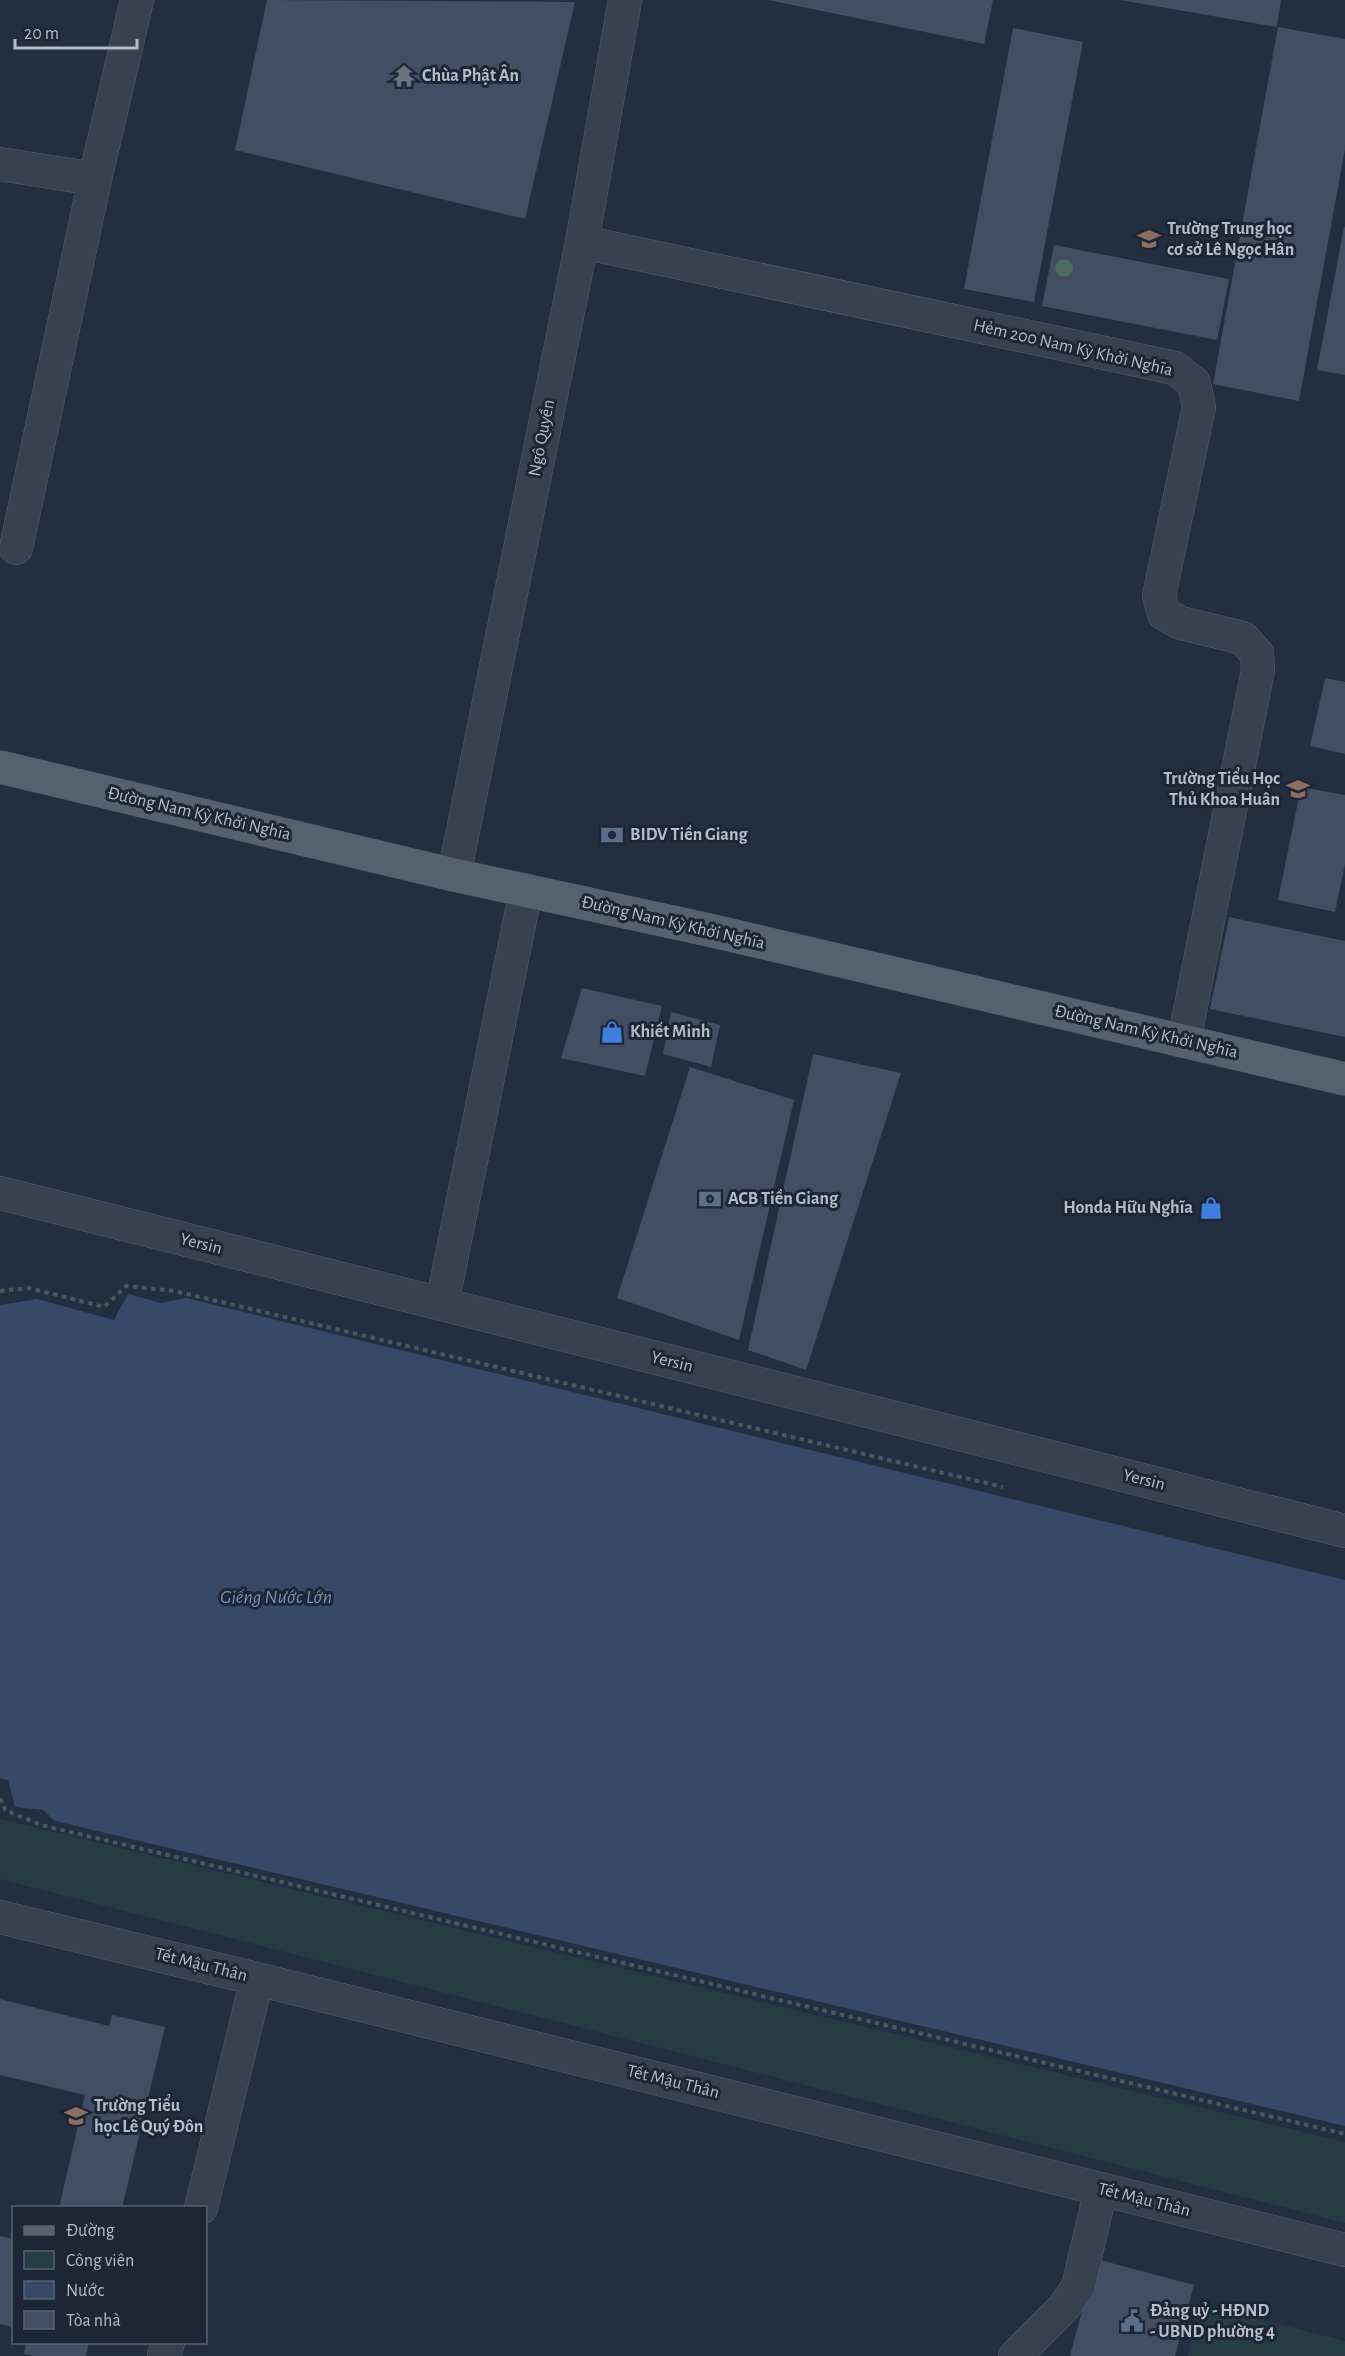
<svg xmlns="http://www.w3.org/2000/svg" width="1345" height="2356" font-family="'Alegreya Sans',sans-serif">
  <rect width="100%" height="100%" fill="#232f41"/>
  <!-- green -->
  <path fill="#253d42" d="M 0,1819 L 1345,2142 L 1345,2223 L 0,1879 Z
    M 1200,2304 L 1345,2341 L 1345,2356 L 1188,2356 Z"/>
  <!-- water -->
  <path fill="#364969" d="M 128,1294 L 161,1303 L 186,1298 L 1345,1580 L 1345,2126 L 55,1821 L 43,1810 L 15,1807 L 8,1780 L 0,1778 L 0,1305 L 37,1299 L 114,1320 Z"/>
  <!-- building -->
  <path fill="#424e63" d="M 267,0 L 575,2 L 525,219 L 235,150 Z
    M 768,0 L 993,0 L 984,44 Z
    M 1120,0 L 1281,0 L 1277,27 Z
    M 1278,27 L 1345,39 L 1345,149 L 1299,401 L 1213,384 Z
    M 1013,28 L 1083,42 L 1034,302 L 964,289 Z
    M 1344,227 L 1345,227 L 1345,375 L 1317,370 Z
    M 1054,245 L 1229,279 L 1217,340 L 1042,306 Z
    M 1325,678 L 1345,682 L 1345,754 L 1310,746 Z
    M 1301,787 L 1345,795 L 1345,864 L 1335,912 L 1278,900 Z
    M 1229,917 L 1345,941 L 1345,1037 L 1210,1009 Z
    M 582,988 L 662,1006 L 645,1076 L 561,1058 Z
    M 671,1012 L 720,1025 L 711,1067 L 663,1054 Z
    M 813,1054 L 901,1073 L 806,1370 L 748,1350 Z
    M 690,1067 L 794,1100 L 739,1340 L 617,1298 Z
    M 0,1999 L 109,2026 L 112,2015 L 165,2027 L 122,2208 L 59,2208 L 85,2095 L 0,2075 Z
    M 0,2236 L 14,2239 L 14,2327 L 0,2324 Z
    M 1096,2259 L 1194,2285 L 1175,2356 L 1070,2356 Z
    M 26,2342 L 89,2342 L 86,2356 L 34,2356 L 24,2354 Z"/>
  <g fill="none" stroke-linecap="round" stroke-linejoin="round">
    <!-- minor casing -->
    <g stroke="#555f6e" stroke-width="34">
      <path id="minor" d="M 0,164 L 95,179 L 137,0
        M 582,242 L 1175,368 L 1194,383 L 1199,407 L 1159,596 L 1164,614 L 1181,623 L 1243,638 L 1257,654 L 1258,670 L 1184,1041
        M 16,548 L 95,179
        M 454,875 L 582,242 L 625,0
        M 0,1193 L 1345,1531
        M 442,1304 L 526,890
        M 0,1917 L 257,1979 L 1345,2250
        M 201,2208 L 257,1979
        M 164,2356 L 168,2342
        M 1015,2356 L 1064,2307 L 1078,2287 L 1101,2189"/>
    </g>
    <!-- major casing -->
    <g stroke="#414a5a" stroke-width="34">
      <path id="major" d="M 0,767 L 454,875 L 709,930 L 1345,1079"/>
    </g>
    <!-- path -->
    <path stroke="#435a5f" stroke-width="4" stroke-dasharray="4.5 4.5" stroke-linecap="butt" d="M 0,1291 L 29,1288 L 104,1307 L 126,1286 L 175,1291 L 1003,1487
      M 0,1798 L 5,1810 L 41,1825 L 1345,2134"/>
    <!-- minor -->
    <use href="#minor" stroke="#384151" stroke-width="33"/>
    <!-- major -->
    <use href="#major" stroke="#556071" stroke-width="33"/>
  </g>
  <!-- trees -->
  <circle fill="#4a6c5f" cx="1064" cy="268" r="9"/>
  <!-- icons -->
  <defs>
    <g id="temple-bare" transform="scale(1.8)"><path d="M0-6L5-2H3V0L6.5 2.5H4V6H1.5V3h-3V6H-4V2.5H-6.5L-3 0V-2H-5Z" fill="#6b7280" stroke="#1c2636" stroke-width="2.5" paint-order="stroke"/></g>
    <g id="school-bare" transform="scale(1.8)"><path d="M0-5L7-2L0 1L-7-2ZM-4 1L0 2.5L4 1V4Q0 6-4 4Z" fill="#8d6e63" stroke="#1c2636" stroke-width="2.5" paint-order="stroke"/></g>
    <g id="bank-bare" transform="scale(1.8)"><path d="M-6-4H6V4H-6ZM0-2.3a2.3 2.3 0 1 0 0 4.6a2.3 2.3 0 1 0 0-4.6Z" fill="#5c6f8a" stroke="#1c2636" stroke-width="2.5" paint-order="stroke"/></g>
    <g id="shop-bare" transform="scale(1.8)"><path d="M-5-2.5h2.3a2.7 3.5 0 0 1 5.4 0H5L5.5 6h-11ZM-1.5-2.5h3a1.5 2.3 0 0 0-3 0Z" fill="#3f7fe0" stroke="#1c2636" stroke-width="2.5" paint-order="stroke"/></g>
    <g id="civic-bare" transform="scale(1.8)"><path d="M-.6-6.5H3V-4.5H.6V-3L4-1V1h2V6H-6V1h2V-1L-.6-3ZM-1.2 2.5V6h2.4V2.5Z" fill="#5c6f8a" stroke="#1c2636" stroke-width="2.5" paint-order="stroke"/></g>
  </defs>
  <g fill-rule="evenodd">
    <use href="#temple-bare" x="404" y="76"/>
    <use href="#school-bare" x="1149" y="239"/>
    <use href="#school-bare" x="1298" y="789"/>
    <use href="#bank-bare" x="612" y="835"/>
    <use href="#shop-bare" x="612" y="1032"/>
    <use href="#bank-bare" x="710" y="1199"/>
    <use href="#shop-bare" x="1211" y="1208"/>
    <use href="#school-bare" x="76" y="2116"/>
    <use href="#civic-bare" x="1132" y="2321"/>
  </g>
  <g text-anchor="middle" dominant-baseline="central" stroke-width="6" stroke-linejoin="round" paint-order="stroke">
    <!-- poi labels -->
    <g font-size="18" font-weight="bold" fill="#b4bccb" stroke="#1c2636" text-anchor="start">
      <text x="422" y="76">Chùa Phật Ân</text>
      <text x="1167" y="229">Trường Trung học<tspan x="1167" dy="21">cơ sở Lê Ngọc Hân</tspan></text>
      <text x="1280" y="779" text-anchor="end">Trường Tiểu Học<tspan x="1280" dy="21">Thủ Khoa Huân</tspan></text>
      <text x="630" y="835">BIDV Tiền Giang</text>
      <text x="630" y="1032">Khiết Minh</text>
      <text x="728" y="1199">ACB Tiền Giang</text>
      <text x="1193" y="1208" text-anchor="end">Honda Hữu Nghĩa</text>
      <text x="94" y="2106">Trường Tiểu<tspan x="94" dy="21">học Lê Quý Đôn</tspan></text>
      <text x="1150" y="2311">Đảng uỷ - HĐND<tspan x="1150" dy="21">- UBND phường 4</tspan></text>
    </g>
    <!-- street labels -->
    <g font-size="18" fill="#b4bccb" stroke="#1c2636">
      <text transform="translate(1073 348) rotate(13)">Hẻm 200 Nam Kỳ Khởi Nghĩa</text>
      <text transform="translate(542 438) rotate(-79)">Ngô Quyền</text>
      <text transform="translate(199 814) rotate(13)">Đường Nam Kỳ Khởi Nghĩa</text>
      <text transform="translate(673 923) rotate(13)">Đường Nam Kỳ Khởi Nghĩa</text>
      <text transform="translate(1146 1032) rotate(13)">Đường Nam Kỳ Khởi Nghĩa</text>
      <text transform="translate(201 1244) rotate(14)">Yersin</text>
      <text transform="translate(672 1362) rotate(14)">Yersin</text>
      <text transform="translate(1144 1480) rotate(14)">Yersin</text>
      <text transform="translate(201 1965) rotate(14)">Tết Mậu Thân</text>
      <text transform="translate(673 2082) rotate(14)">Tết Mậu Thân</text>
      <text transform="translate(1144 2200) rotate(14)">Tết Mậu Thân</text>
    </g>
    <!-- water labels -->
    <g font-size="20" font-style="italic" fill="#7a90b4" stroke="#1c2636">
      <text x="276" y="1597">Giếng Nước Lớn</text>
    </g>
  </g>
  <!-- legend -->
  <rect x="12" y="2206" width="195" height="138" fill="#1c2636" stroke="#596272" stroke-width="1.5"/>
  <rect x="24" y="2226" width="30" height="9" fill="#556071" stroke="#596272" stroke-width="1.5"/>
  <text x="66" y="2236" font-size="18" fill="#b4bccb">Đường</text>
  <rect x="24" y="2251" width="30" height="18" fill="#253d42" stroke="#596272" stroke-width="1.5"/>
  <text x="66" y="2266" font-size="18" fill="#b4bccb">Công viên</text>
  <rect x="24" y="2281" width="30" height="18" fill="#364969" stroke="#596272" stroke-width="1.5"/>
  <text x="66" y="2296" font-size="18" fill="#b4bccb">Nước</text>
  <rect x="24" y="2311" width="30" height="18" fill="#424e63" stroke="#596272" stroke-width="1.5"/>
  <text x="66" y="2326" font-size="18" fill="#b4bccb">Tòa nhà</text>
  <!-- scale -->
  <path d="M15 39v9h122v-9" fill="none" stroke="#b4bccb" stroke-width="3"/>
  <text x="24" y="39" font-size="18" fill="#b4bccb" stroke="#1c2636" stroke-width="4.5" paint-order="stroke">20 m</text>
</svg>
